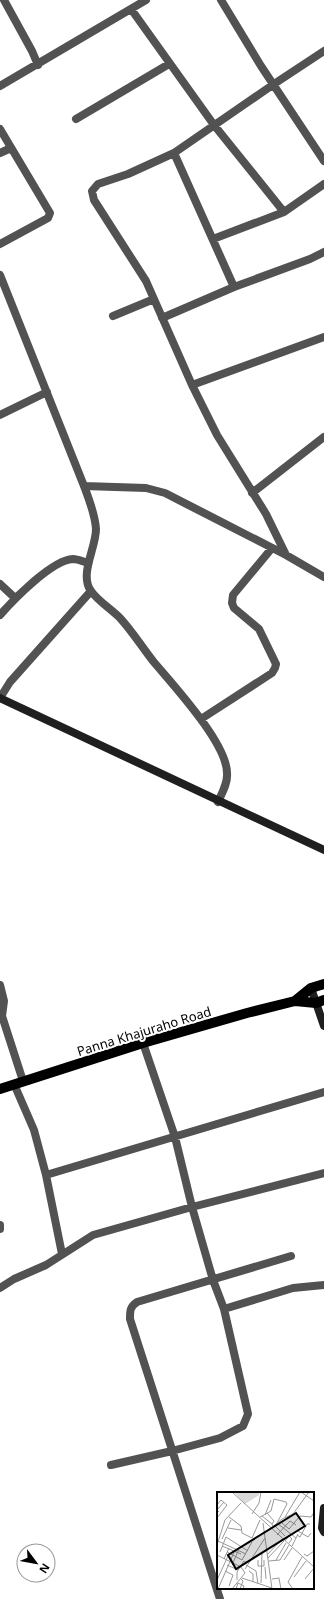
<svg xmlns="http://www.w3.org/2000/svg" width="324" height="1599" font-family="'Noto Sans',sans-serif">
  <rect width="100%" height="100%" fill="#fff"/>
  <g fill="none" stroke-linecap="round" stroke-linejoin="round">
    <!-- street -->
    <path stroke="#525252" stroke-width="8" d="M 4,0 L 32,51 L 38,65
      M 221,0 L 261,66 L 324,161
      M 131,9 L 214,125 L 284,212
      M 0,86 L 146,0
      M 76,119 L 169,64
      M 0,129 L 50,213 L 48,218 L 0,244
      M 0,153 L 11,148
      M 174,153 L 234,287
      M 213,239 L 284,212 L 324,184
      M 0,275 L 84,486 C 89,499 95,514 96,529 C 96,548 79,575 91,591 C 98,601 111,609 120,618 C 132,631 142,647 153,661 C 173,685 227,743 227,773 C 228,783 222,793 218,802
      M 113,316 L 154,299
      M 162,318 L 234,287 L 310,259 L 324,252
      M 192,385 L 324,337
      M 0,415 L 47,392
      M 84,486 L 146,488 L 165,493 L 286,555 L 324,577
      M 252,493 L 324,437
      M 286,555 L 266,514 L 217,435 L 192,385 L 146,281 L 94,200 L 92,191 L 98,184 L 128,174 L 174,153 L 274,84 L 324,51
      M 0,584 L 15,598
      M 0,615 C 14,599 52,560 73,559 C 78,559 84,562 88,563
      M 0,698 L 10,682 L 91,591
      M 201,719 L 272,673 L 275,668 L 276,664 L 259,629 L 234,608 L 232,603 L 233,595 L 272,548
      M 0,985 L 4,1001 L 2,1016 L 23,1081
      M 14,1084 L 34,1130 L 46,1175 L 62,1254
      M 46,1175 L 324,1092
      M 0,1225 L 0,1229
      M 0,1288 L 14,1279 L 46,1265 L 93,1235 L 192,1207 L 324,1173
      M 224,1309 L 293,1288 L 324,1285
      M 111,1465 L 172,1451 L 220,1438 L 243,1426 L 248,1414 L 224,1309 L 213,1280 L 192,1207 L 175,1137 L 143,1043
      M 220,1599 L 130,1319 C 130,1310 130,1307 137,1302 L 291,1256"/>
    <!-- secondary -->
    <path stroke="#1f1f1f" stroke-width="8" d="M 0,698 L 324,850
      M 311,988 L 324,1026
      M 324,1508 L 322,1528 L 324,1532"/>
    <!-- primary -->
    <path stroke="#000" stroke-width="10" d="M 295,1001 L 311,988 L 324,984
      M 0,1089 L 143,1043 L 247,1013 L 295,1001 L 316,1003 L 324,1000"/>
  </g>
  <g text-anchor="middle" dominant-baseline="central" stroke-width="4" stroke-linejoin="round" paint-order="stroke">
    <!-- street labels -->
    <g font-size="13" fill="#000" stroke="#fff">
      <text transform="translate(144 1031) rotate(-17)">Panna Khajuraho Road</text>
    </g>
  </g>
  <!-- overview -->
  <g transform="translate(217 1492)">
    <rect width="97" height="97" fill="#fff"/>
    <path d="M 17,0 L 42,0 L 42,3 L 28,12 Z" fill="#d9d9d9"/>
    <path fill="none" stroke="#999" stroke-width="1" d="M 15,0 L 97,75M 84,0 L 97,9M 0,13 L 4,8 L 10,13 L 0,26M 2,20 L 0,18 L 7,10M 50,21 L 57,29 L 55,32 L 56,34M 35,22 L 42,11 L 44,0M 48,23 L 54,8M 45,24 L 55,32M 12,25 L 24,34 L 25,41 L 35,46M 43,25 L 54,19 L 57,7 L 69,10 L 70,12 L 60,31 L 79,46M 68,25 L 83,0M 46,31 L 55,97M 65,31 L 72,37 L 83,24 L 94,25 L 96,22M 57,33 L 68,44M 11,36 L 24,38M 53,37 L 65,27 L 76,22 L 92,0M 81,39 L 91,45 L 94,41M 60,43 L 73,29 L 79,33M 80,43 L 83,45 L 90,32 L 93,32M 35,46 L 43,28M 5,47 L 14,28M 1,49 L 29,62M 68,49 L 72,44 L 75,47 L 72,51M 0,53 L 8,28 L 24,11M 5,54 L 24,62M 75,54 L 81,42M 3,60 L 9,45 L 31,59M 10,60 L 25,68 L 35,50M 87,62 L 90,64 L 97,59M 0,63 L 24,75M 50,63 L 65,47M 51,66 L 67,49M 7,67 L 12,56M 41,68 L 41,74 L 47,74 L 47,68M 59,68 L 69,51M 67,68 L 75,56M 52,69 L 63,68 L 72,53M 16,71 L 21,59M 10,73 L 21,78M 29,73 L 39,79 L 41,92M 48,75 L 49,87M 28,77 L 48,46M 8,79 L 16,83 L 12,94M 32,79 L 36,82 L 36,90M 77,85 L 89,69M 25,86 L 55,96M 55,87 L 62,86 L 64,97M 88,87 L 97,76M 0,88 L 11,64M 20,88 L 20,80 L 27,69 L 30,71M 44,91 L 45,60M 1,97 L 18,58M 15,97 L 28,81 L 24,75M 19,97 L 21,91 L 27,94 L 26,97M 23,97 L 26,89 L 23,86M 76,97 L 71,90 L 85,65"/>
    <path fill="#000" fill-opacity="0.15" stroke="#000" stroke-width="2" d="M 79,21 L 88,34 L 19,77 L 11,63 Z"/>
    <rect width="97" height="97" fill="none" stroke="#000" stroke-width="2"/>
  </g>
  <!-- north arrow -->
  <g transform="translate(36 1563) rotate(122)"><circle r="19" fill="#ffffff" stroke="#999999"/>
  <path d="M0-3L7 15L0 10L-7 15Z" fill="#000000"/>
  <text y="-6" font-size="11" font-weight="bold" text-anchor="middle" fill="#000000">N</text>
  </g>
</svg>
